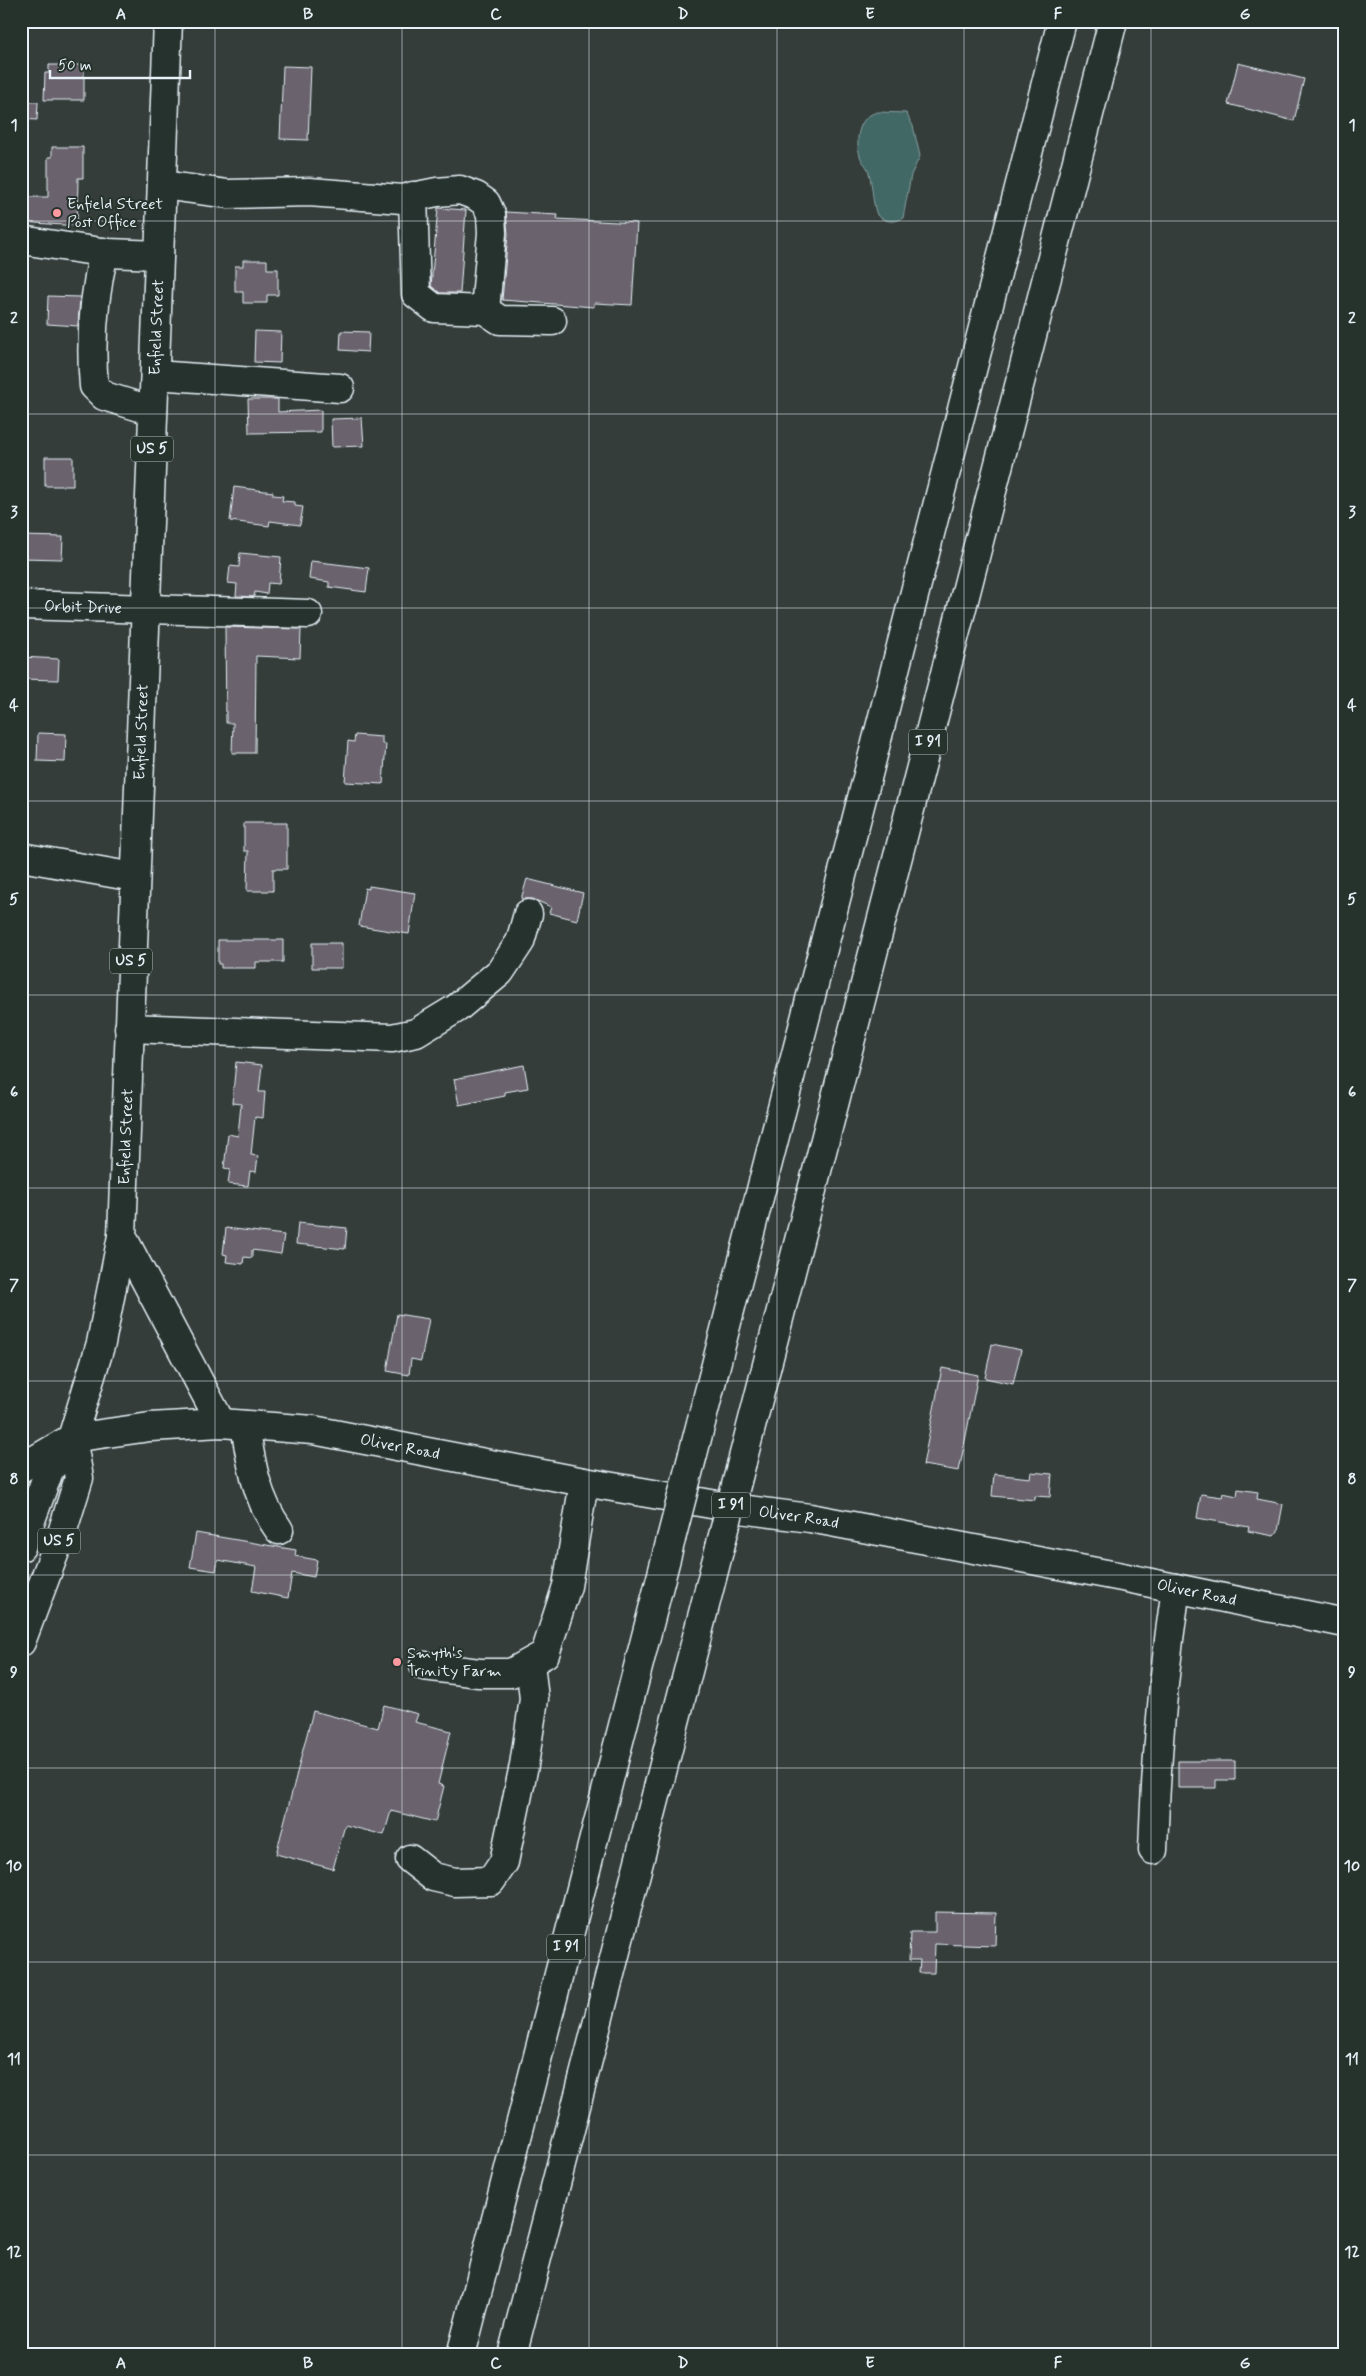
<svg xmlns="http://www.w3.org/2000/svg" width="1366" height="2376" font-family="Mynerve,sans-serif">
  <rect width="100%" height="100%" fill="#343d3a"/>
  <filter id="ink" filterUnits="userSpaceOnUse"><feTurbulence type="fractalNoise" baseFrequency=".02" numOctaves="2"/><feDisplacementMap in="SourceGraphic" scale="10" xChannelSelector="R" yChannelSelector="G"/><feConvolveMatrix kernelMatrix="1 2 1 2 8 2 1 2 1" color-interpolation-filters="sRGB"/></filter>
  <g filter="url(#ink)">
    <!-- water -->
    <path fill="#436866" stroke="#859fa0" d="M 878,112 L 906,113 L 913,126 L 920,156 L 911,175 L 903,218 C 894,223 885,222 877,215 C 872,202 873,187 869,173 C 868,166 862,163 860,156 C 855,139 858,116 878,112 Z"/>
    <!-- building -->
    <path fill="#6a646d" stroke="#e8f1f8" d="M 1238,63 L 1304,79 L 1294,121 L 1228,104 Z
      M 49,65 L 84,65 L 84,100 L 44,100 L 45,73 L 49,73 Z
      M 283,66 L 311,67 L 308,140 L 280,139 Z
      M 21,101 L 38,102 L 37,120 L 21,119 Z
      M 52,147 L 83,147 L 83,178 L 78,178 L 77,226 L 21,222 L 21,203 L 29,203 L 29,197 L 48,197 L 48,157 L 52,157 Z
      M 438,208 L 466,210 L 460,293 L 440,293 L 431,286 Z
      M 506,212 L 558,215 L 557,219 L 637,223 L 632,305 L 594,303 L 594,307 L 502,300 L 508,234 Z
      M 243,260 L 267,260 L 267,269 L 278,269 L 278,295 L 267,295 L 267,303 L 243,303 L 243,292 L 235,292 L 235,266 L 243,266 Z
      M 48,296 L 80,297 L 78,326 L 47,324 Z
      M 255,331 L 281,332 L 280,363 L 254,362 Z
      M 341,331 L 369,332 L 368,352 L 340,350 Z
      M 248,399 L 278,399 L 278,412 L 321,410 L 321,432 L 249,433 Z
      M 362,418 L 364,446 L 332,447 L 331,419 Z
      M 45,457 L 73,457 L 73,486 L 45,486 Z
      M 234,487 L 273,492 L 273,495 L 283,496 L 282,501 L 295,502 L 295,506 L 303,507 L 300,525 L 270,521 L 269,526 L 230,521 Z
      M 21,536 L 63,537 L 62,559 L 21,558 Z
      M 240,553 L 281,557 L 279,584 L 268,583 L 267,594 L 255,592 L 254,597 L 236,596 L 237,584 L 228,583 L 230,566 L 239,567 Z
      M 311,561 L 369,568 L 366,592 L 329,587 L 329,582 L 309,579 Z
      M 225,627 L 301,629 L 300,658 L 256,656 L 255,753 L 232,753 L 233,723 L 226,723 Z
      M 21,657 L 59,659 L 58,680 L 21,679 Z
      M 38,733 L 66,734 L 65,762 L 37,761 Z
      M 355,735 L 382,737 L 382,744 L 386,744 L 383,784 L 345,782 L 348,741 L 354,742 Z
      M 244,823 L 287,823 L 287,869 L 273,869 L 273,891 L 247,891 L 248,851 L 244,851 Z
      M 527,879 L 583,893 L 577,920 L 549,913 L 551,907 L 533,899 L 521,899 Z
      M 369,886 L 415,893 L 409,934 L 359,926 L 365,888 L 369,889 Z
      M 218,940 L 283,940 L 283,962 L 256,962 L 256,968 L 221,968 L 221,964 L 218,964 Z
      M 312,943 L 342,943 L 342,968 L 312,968 Z
      M 236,1062 L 262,1065 L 259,1092 L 265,1092 L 263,1118 L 255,1117 L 251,1155 L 258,1156 L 256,1172 L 250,1171 L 248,1186 L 228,1184 L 230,1169 L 224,1168 L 228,1134 L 238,1136 L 241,1104 L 232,1103 Z
      M 524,1065 L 528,1088 L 505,1092 L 505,1096 L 459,1105 L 454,1079 Z
      M 298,1223 L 347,1228 L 345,1249 L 296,1244 Z
      M 226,1228 L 284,1235 L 281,1254 L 252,1250 L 252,1258 L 244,1257 L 243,1264 L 226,1262 L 227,1255 L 223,1254 Z
      M 397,1314 L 429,1319 L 421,1361 L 411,1359 L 409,1375 L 387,1371 Z
      M 992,1344 L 1021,1350 L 1013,1384 L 985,1378 Z
      M 942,1368 L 978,1375 L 959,1471 L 923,1465 Z
      M 1031,1472 L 1052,1474 L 1050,1497 L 1035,1496 L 1035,1500 L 992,1496 L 994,1474 L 1030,1478 Z
      M 1238,1489 L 1258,1492 L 1257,1499 L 1283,1504 L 1278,1531 L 1274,1536 L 1248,1531 L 1249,1527 L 1197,1518 L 1201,1494 L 1222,1497 L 1223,1493 L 1237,1496 Z
      M 196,1533 L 296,1550 L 295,1556 L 317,1560 L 314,1577 L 292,1573 L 288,1598 L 252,1591 L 256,1567 L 218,1560 L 216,1571 L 190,1567 Z
      M 384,1705 L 418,1714 L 415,1722 L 451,1731 L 438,1784 L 444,1786 L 435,1822 L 391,1811 L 384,1835 L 345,1825 L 333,1869 L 276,1854 L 313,1711 L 378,1728 Z
      M 1178,1761 L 1235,1761 L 1235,1780 L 1216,1780 L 1216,1788 L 1178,1788 Z
      M 935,1912 L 996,1913 L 995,1946 L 935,1944 L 934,1973 L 919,1973 L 920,1960 L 909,1960 L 910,1932 L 935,1932 Z"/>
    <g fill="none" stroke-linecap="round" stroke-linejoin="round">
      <!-- minor casing -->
      <g stroke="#e8f1f8" stroke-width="31">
        <g id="minor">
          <path d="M 162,185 L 228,194 L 309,192 L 402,199 L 437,192 L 460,190 L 476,196 L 486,203 L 491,214 L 492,233 L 485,310"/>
          <path d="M 413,196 L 416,294 L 434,308 L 485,310 L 500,320 L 552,321"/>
          <path d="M 21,240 L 108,253 L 159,255"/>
          <path d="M 104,252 C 94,295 90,342 94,386 L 104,396 L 153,411"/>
          <path d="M 155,375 L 340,388"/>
          <path id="s1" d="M 21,605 L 308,614"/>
          <path d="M 21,857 L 134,877"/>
          <path d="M 129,1028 L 392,1038 L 416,1033 L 457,1008 L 500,972 L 520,942 L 528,914"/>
          <path d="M 122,1236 L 221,1423"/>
          <path d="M 245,1425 C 251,1463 256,1498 279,1530"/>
          <path id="s2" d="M 21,1468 L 72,1438 L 150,1427 L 221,1423 L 313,1430 L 584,1482 L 740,1509 L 810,1518 L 1122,1577 L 1345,1623"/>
          <path d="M 424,1666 L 479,1673 L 511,1673 L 545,1654 L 567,1586 L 584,1482"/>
          <path d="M 1153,1850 C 1156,1762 1163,1675 1176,1588"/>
          <path d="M 410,1859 L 433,1877 L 455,1882 L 491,1881 L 504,1862 L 524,1765 L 534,1699 L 530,1663"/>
        </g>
      </g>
      <!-- major casing -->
      <g stroke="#e8f1f8" stroke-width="31">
        <g id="major">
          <path id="s3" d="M 21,1547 L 49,1471 L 72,1438 L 101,1343 L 122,1236 L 168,21"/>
          <path d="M 21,1642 L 62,1533 L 79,1478 L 72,1438"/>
        </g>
      </g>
      <!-- highway casing -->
      <g stroke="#e8f1f8" stroke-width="31">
        <path id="highway" d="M 693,1454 L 1062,21
          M 742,1462 L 1113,21
          M 461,2355 L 671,1539
          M 512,2355 L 720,1547"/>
      </g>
      <!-- minor -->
      <use href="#minor" stroke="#26332d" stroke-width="28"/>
      <!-- major -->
      <use href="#major" stroke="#26332d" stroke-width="28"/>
      <!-- highway -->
      <use href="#highway" stroke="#26332d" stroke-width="28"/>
      <!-- highway-bridge casing -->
      <g stroke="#e8f1f8" stroke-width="31" stroke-linecap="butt">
        <path id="highway-bridge" d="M 671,1539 L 693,1454
          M 720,1547 L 742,1462"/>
      </g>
      <!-- highway-bridge -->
      <use href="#highway-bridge" stroke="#26332d" stroke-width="28"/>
    </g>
  </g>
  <!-- grid -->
  <path fill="none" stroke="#e8f1f8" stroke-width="1" stroke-opacity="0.55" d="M 215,21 L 215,2355M 402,21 L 402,2355M 589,21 L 589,2355M 777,21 L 777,2355M 964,21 L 964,2355M 1151,21 L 1151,2355M 21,221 L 1345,221M 21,414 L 1345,414M 21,608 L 1345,608M 21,801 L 1345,801M 21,995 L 1345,995M 21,1188 L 1345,1188M 21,1381 L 1345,1381M 21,1575 L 1345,1575M 21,1768 L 1345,1768M 21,1962 L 1345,1962M 21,2155 L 1345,2155"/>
  <!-- markers -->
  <g fill="#ff9aa2" stroke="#26332d" stroke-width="2">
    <circle cx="57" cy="213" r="5"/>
    <circle cx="397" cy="1662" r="5"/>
  </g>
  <g text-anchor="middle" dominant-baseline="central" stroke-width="4" stroke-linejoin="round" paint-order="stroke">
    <!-- shield labels -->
    <g fill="#26332d" stroke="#aeb8bb" stroke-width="1">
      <rect x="131" y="436.5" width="42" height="25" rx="4"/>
      <rect x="909" y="729.5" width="38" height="25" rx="4"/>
      <rect x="110" y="948.5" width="42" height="25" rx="4"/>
      <rect x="712" y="1492.5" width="38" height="25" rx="4"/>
      <rect x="38" y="1528.5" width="42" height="25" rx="4"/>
      <rect x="547" y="1934.5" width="38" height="25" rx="4"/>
    </g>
    <g font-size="15" font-weight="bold" fill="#e8f1f8">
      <text x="152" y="449">US 5</text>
      <text x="928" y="742">I 91</text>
      <text x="131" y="961">US 5</text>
      <text x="731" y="1505">I 91</text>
      <text x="59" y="1541">US 5</text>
      <text x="566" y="1947">I 91</text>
    </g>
    <!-- poi labels -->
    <g font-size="16" fill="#e8f1f8" stroke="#26332d" text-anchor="start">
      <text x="67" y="204">Enfield Street<tspan x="67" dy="18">Post Office</tspan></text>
      <text x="407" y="1653">Smyth's<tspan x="407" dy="18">Trinity Farm</tspan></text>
    </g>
    <!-- street labels -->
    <g font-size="16" fill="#e8f1f8" stroke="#26332d">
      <text stroke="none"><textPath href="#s3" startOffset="1239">Enfield Street</textPath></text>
      <text stroke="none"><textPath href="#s1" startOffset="62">Orbit Drive</textPath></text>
      <text stroke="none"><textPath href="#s3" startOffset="834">Enfield Street</textPath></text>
      <text stroke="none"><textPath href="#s3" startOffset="429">Enfield Street</textPath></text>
      <text stroke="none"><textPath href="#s2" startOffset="390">Oliver Road</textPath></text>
      <text stroke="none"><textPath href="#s2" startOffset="795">Oliver Road</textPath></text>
      <text stroke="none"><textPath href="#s2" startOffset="1200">Oliver Road</textPath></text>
    </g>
  </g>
  <!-- margin -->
  <rect width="1366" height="2376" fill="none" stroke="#26332d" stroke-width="55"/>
  <!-- scale -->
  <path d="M50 70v8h140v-8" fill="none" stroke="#e8f1f8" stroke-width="2.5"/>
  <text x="58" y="70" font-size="15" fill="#e8f1f8" stroke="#26332d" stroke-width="4" paint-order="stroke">50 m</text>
  <rect x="28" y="28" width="1310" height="2320" fill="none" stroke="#e8f1f8" stroke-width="2"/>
  <g font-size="16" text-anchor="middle" font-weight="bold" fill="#e8f1f8">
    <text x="121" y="19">A</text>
    <text x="308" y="19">B</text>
    <text x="496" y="19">C</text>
    <text x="683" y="19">D</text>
    <text x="870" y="19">E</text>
    <text x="1058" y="19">F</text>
    <text x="1245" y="19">G</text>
    <text x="14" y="130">1</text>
    <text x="1352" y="130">1</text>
    <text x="14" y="323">2</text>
    <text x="1352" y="323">2</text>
    <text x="14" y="517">3</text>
    <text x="1352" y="517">3</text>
    <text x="14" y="710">4</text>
    <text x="1352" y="710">4</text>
    <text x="14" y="904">5</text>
    <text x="1352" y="904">5</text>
    <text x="14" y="1097">6</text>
    <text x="1352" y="1097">6</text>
    <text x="14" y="1290">7</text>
    <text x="1352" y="1290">7</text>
    <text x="14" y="1484">8</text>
    <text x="1352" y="1484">8</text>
    <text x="14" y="1677">9</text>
    <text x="1352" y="1677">9</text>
    <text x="14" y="1871">10</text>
    <text x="1352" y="1871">10</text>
    <text x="14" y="2064">11</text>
    <text x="1352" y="2064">11</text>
    <text x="14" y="2257">12</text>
    <text x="1352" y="2257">12</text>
    <text x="121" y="2368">A</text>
    <text x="308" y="2368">B</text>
    <text x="496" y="2368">C</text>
    <text x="683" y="2368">D</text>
    <text x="870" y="2368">E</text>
    <text x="1058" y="2368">F</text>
    <text x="1245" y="2368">G</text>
  </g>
</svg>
